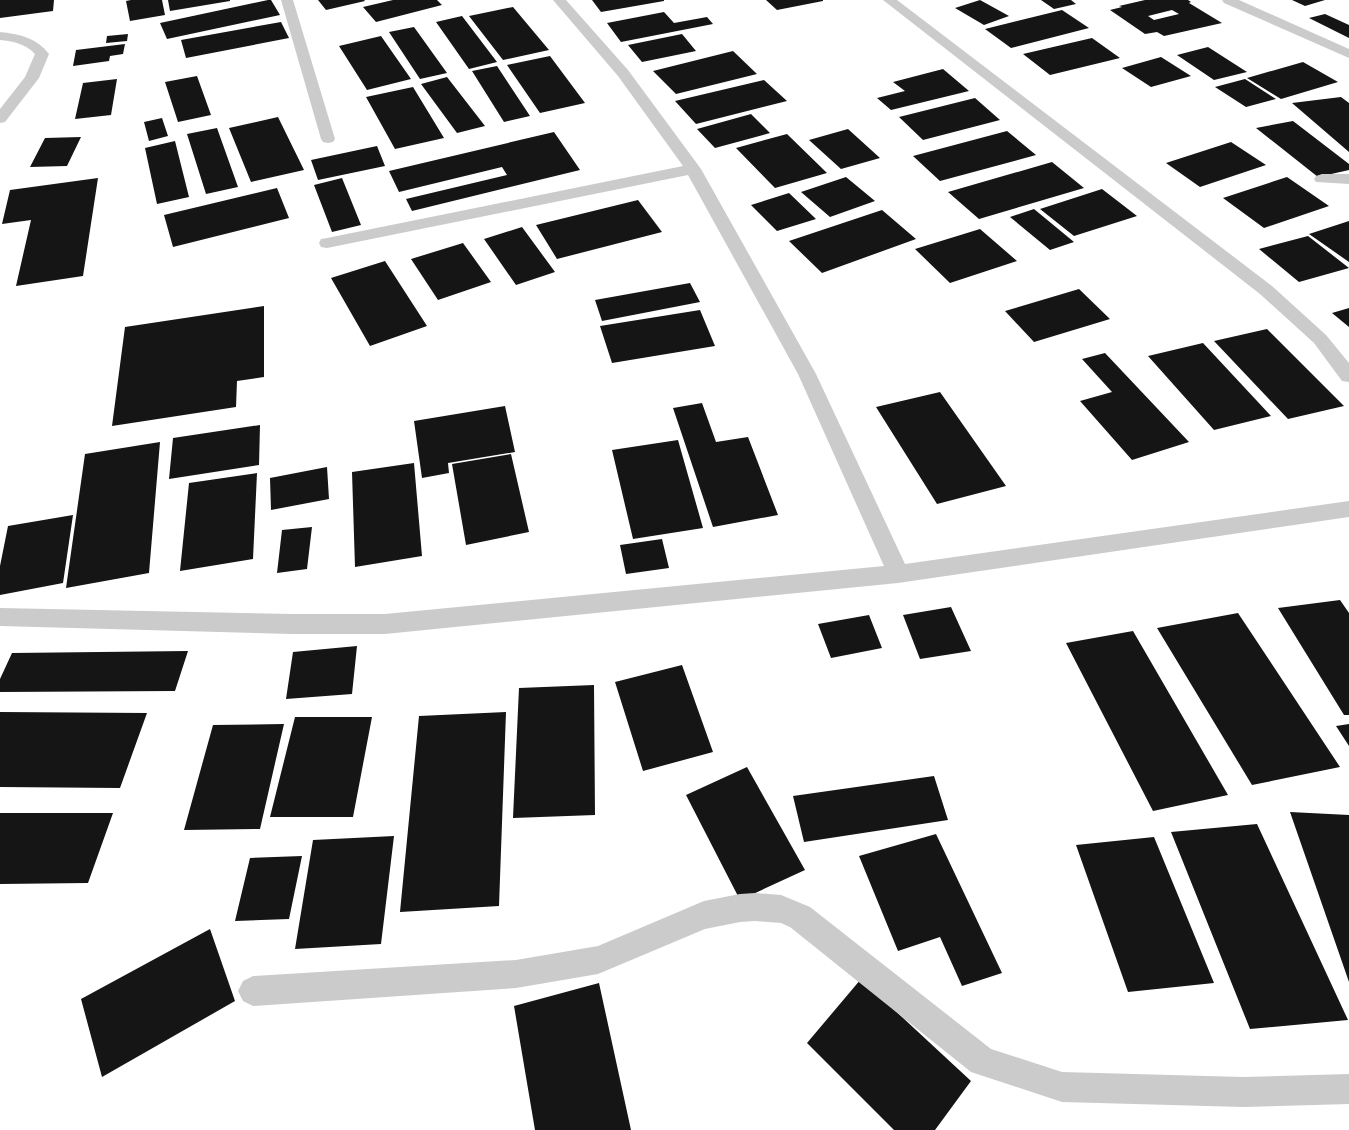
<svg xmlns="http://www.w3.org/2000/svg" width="1349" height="1130" font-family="Barlow,sans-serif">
  <rect width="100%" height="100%" fill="#fff"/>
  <!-- building -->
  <path fill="#151515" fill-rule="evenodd" d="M 0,0 L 54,0 L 53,11 L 0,18 Z
    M 131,0 L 162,0 L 165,15 L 130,21 L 126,1 Z
    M 168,0 L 230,0 L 230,1 L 170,11 Z
    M 268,0 L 271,0 L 280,15 L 167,39 L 160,23 Z
    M 318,0 L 364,0 L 365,1 L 326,10 Z
    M 393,0 L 437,0 L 442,5 L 376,22 L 363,7 Z
    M 592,0 L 664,0 L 664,1 L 601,12 Z
    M 766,0 L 823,0 L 823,1 L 777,10 Z
    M 980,0 L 1009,16 L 984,25 L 955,8 Z
    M 1041,0 L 1071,0 L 1076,4 L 1054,9 Z
    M 1145,0 L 1188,0 L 1191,2 L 1189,3 L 1222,23 L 1164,36 L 1157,32 L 1145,34 L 1110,10 L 1122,7 L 1119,6 ZM 1172,10 L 1179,14 L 1154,20 L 1148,16 Z
    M 1292,0 L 1325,0 L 1305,6 Z
    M 513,7 L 549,50 L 503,60 L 469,16 Z
    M 1062,10 L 1089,28 L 1011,48 L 985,29 Z
    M 664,12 L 674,23 L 707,17 L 713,24 L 621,42 L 607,23 Z
    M 1325,14 L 1349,25 L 1349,38 L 1309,18 Z
    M 462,16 L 497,62 L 469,69 L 436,22 Z
    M 281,22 L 289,38 L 186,58 L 181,40 Z
    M 414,27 L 447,73 L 420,79 L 389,32 Z
    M 128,34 L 127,41 L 106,43 L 107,36 Z
    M 682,34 L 696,51 L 642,62 L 628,45 Z
    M 381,36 L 411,79 L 367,90 L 339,46 Z
    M 1092,38 L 1120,58 L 1050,75 L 1023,54 Z
    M 125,44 L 123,54 L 110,56 L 109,61 L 73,66 L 76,50 Z
    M 1208,47 L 1247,72 L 1214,80 L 1177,55 Z
    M 733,51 L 757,74 L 676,94 L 653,71 Z
    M 550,56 L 585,103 L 540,113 L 507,65 Z
    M 1161,57 L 1191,76 L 1151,87 L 1122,68 Z
    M 1303,62 L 1338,82 L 1281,99 L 1247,78 Z
    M 497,66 L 530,116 L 504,122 L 472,71 Z
    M 943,69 L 969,91 L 891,110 L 877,98 L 905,91 L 893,82 Z
    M 197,76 L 211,115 L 178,122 L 165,82 Z
    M 447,77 L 485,126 L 457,133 L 421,84 Z
    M 117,79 L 111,115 L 75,119 L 83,83 Z
    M 1245,79 L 1276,99 L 1246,107 L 1215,87 Z
    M 764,80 L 787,101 L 696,124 L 675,101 Z
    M 413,87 L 444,138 L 395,149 L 366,97 Z
    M 1341,97 L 1349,103 L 1349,152 L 1292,103 Z
    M 975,98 L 1000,120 L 923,140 L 899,117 Z
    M 751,114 L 770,133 L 715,148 L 697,129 Z
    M 278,117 L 304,170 L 251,182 L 229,128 Z
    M 162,118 L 168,136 L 149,141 L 144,122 Z
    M 1293,121 L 1349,164 L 1349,170 L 1318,177 L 1256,128 Z
    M 217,128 L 238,187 L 206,194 L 187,134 Z
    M 848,129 L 880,158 L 841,169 L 809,140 Z
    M 1007,131 L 1036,155 L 940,181 L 913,156 Z
    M 554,132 L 580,170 L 412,211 L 406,199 L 507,175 L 502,167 L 399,192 L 389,171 Z
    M 787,134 L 827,173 L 775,188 L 736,148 Z
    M 81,137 L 67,166 L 30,167 L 45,138 Z
    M 175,141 L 189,197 L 157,204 L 145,148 Z
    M 1231,142 L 1266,165 L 1200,187 L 1166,163 Z
    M 377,146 L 385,166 L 318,180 L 311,160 Z
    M 1052,162 L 1084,188 L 979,219 L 948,192 Z
    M 846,177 L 875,201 L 830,217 L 801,192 Z
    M 1287,177 L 1329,206 L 1264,228 L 1223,198 Z
    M 98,178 L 83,276 L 16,286 L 31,220 L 2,224 L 10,190 Z
    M 342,178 L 361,225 L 332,232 L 314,185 Z
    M 277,188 L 289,218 L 173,247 L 164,215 Z
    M 1102,189 L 1137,216 L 1074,236 L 1040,209 Z
    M 789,193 L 816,219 L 777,231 L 751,205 Z
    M 638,200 L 662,232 L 557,259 L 536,225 Z
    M 1034,209 L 1074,242 L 1050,250 L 1010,217 Z
    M 882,210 L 916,239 L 822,273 L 789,241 Z
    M 1349,221 L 1349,262 L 1309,234 Z
    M 522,227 L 555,272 L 516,285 L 484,239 Z
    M 980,229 L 1017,261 L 950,283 L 915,249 Z
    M 1308,236 L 1349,268 L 1299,282 L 1259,249 Z
    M 463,243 L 491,282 L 438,300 L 411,259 Z
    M 385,261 L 427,326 L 370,346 L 331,278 Z
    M 690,283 L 700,302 L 602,321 L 595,300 Z
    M 1079,289 L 1110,319 L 1034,342 L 1005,311 Z
    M 264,306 L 264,377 L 237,381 L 236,407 L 112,426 L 125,327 Z
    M 1349,308 L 1349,327 L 1332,313 Z
    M 700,310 L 715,346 L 612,363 L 600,326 Z
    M 1267,329 L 1344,406 L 1288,419 L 1214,341 Z
    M 1203,343 L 1271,416 L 1214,430 L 1148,356 Z
    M 1105,353 L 1189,442 L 1132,460 L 1080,401 L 1112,392 L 1082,359 Z
    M 940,392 L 1006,486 L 937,504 L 876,407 Z
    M 702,403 L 716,442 L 748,437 L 778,515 L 713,527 L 673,408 Z
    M 505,406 L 515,452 L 448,463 L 449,473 L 422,478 L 414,421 Z
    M 260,425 L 259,465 L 169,479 L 173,438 Z
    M 678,440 L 703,528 L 633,539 L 612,450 Z
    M 160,442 L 149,573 L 66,588 L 85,454 Z
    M 511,454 L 529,532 L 466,545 L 452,464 Z
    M 414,463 L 422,556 L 355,567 L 352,472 Z
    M 327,467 L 329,499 L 271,510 L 270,478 Z
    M 257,473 L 253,559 L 180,571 L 189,483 Z
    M 73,515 L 63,583 L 0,595 L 0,566 L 8,526 Z
    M 312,527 L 307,569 L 277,573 L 282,530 Z
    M 662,539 L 669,568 L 626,574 L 620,545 Z
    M 1340,600 L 1349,613 L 1349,715 L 1344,715 L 1278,608 Z
    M 951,607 L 971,651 L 920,659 L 903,615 Z
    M 1238,613 L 1340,767 L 1252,785 L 1157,628 Z
    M 869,615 L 882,648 L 831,658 L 818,624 Z
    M 1133,631 L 1228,795 L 1153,811 L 1066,643 Z
    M 357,646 L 352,694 L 286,699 L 293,652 Z
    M 188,651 L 175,691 L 0,692 L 0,679 L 12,653 Z
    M 682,665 L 713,752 L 643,771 L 615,682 Z
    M 594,685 L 595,815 L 513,818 L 519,688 Z
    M 0,712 L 147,713 L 120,788 L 0,787 Z
    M 506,712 L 499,906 L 400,912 L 419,716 Z
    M 295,717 L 372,717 L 353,817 L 270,817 Z
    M 284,724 L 260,829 L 184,830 L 213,725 Z
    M 1349,724 L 1349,746 L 1336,726 Z
    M 747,767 L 805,870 L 740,900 L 686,795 Z
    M 934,776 L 948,820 L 804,842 L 793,796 Z
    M 1290,812 L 1349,815 L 1349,982 Z
    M 0,813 L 113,813 L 88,883 L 0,884 Z
    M 1257,824 L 1348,1020 L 1250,1029 L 1171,832 Z
    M 936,834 L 1002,973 L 962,986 L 940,937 L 898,951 L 859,856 Z
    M 394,836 L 381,944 L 295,949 L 313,840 Z
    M 1154,837 L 1214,983 L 1128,992 L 1076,845 Z
    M 302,856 L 289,919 L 235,921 L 250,858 Z
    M 210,929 L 235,1001 L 102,1077 L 81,999 Z
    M 861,979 L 971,1081 L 935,1130 L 894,1130 L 807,1043 Z
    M 599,983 L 631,1130 L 535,1130 L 514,1006 Z"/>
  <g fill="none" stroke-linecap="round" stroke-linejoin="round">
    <!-- street -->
    <path fill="#cbcbcb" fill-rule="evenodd" d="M 281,0 L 293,0 L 335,139 L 333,142 L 328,143 L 323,142 L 321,139 Z
      M 553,0 L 566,0 L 628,70 L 701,169 L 816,374 L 905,564 L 1349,501 L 1349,517 L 898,583 L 385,634 L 292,634 L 0,626 L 0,608 L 292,614 L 385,614 L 884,566 L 798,374 L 688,175 L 327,248 L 321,247 L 319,243 L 321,239 L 327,238 L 683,166 L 618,76 Z
      M 883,0 L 897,0 L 1272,286 L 1326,335 L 1349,363 L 1349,382 L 1342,381 L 1314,343 L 1260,294 Z
      M 1222,0 L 1239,0 L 1349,49 L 1349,58 L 1224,3 Z
      M 0,32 C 19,34 37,38 49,54 L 39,78 L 5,122 L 0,123 L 0,109 L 25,77 L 35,54 C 26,44 13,41 0,40 Z
      M 1322,174 L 1349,174 L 1349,184 L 1316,182 L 1314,179 L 1316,176 Z
      M 755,893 L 781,895 L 810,907 L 991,1049 L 1062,1072 L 1243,1077 L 1349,1074 L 1349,1104 L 1243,1107 L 1062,1102 L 971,1072 L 790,927 L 781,923 L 755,921 L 740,922 L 705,929 L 598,974 L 516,988 L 253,1006 L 243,1001 L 238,991 L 243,981 L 253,976 L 516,960 L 598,946 L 704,901 L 740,894 Z"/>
  </g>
</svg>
